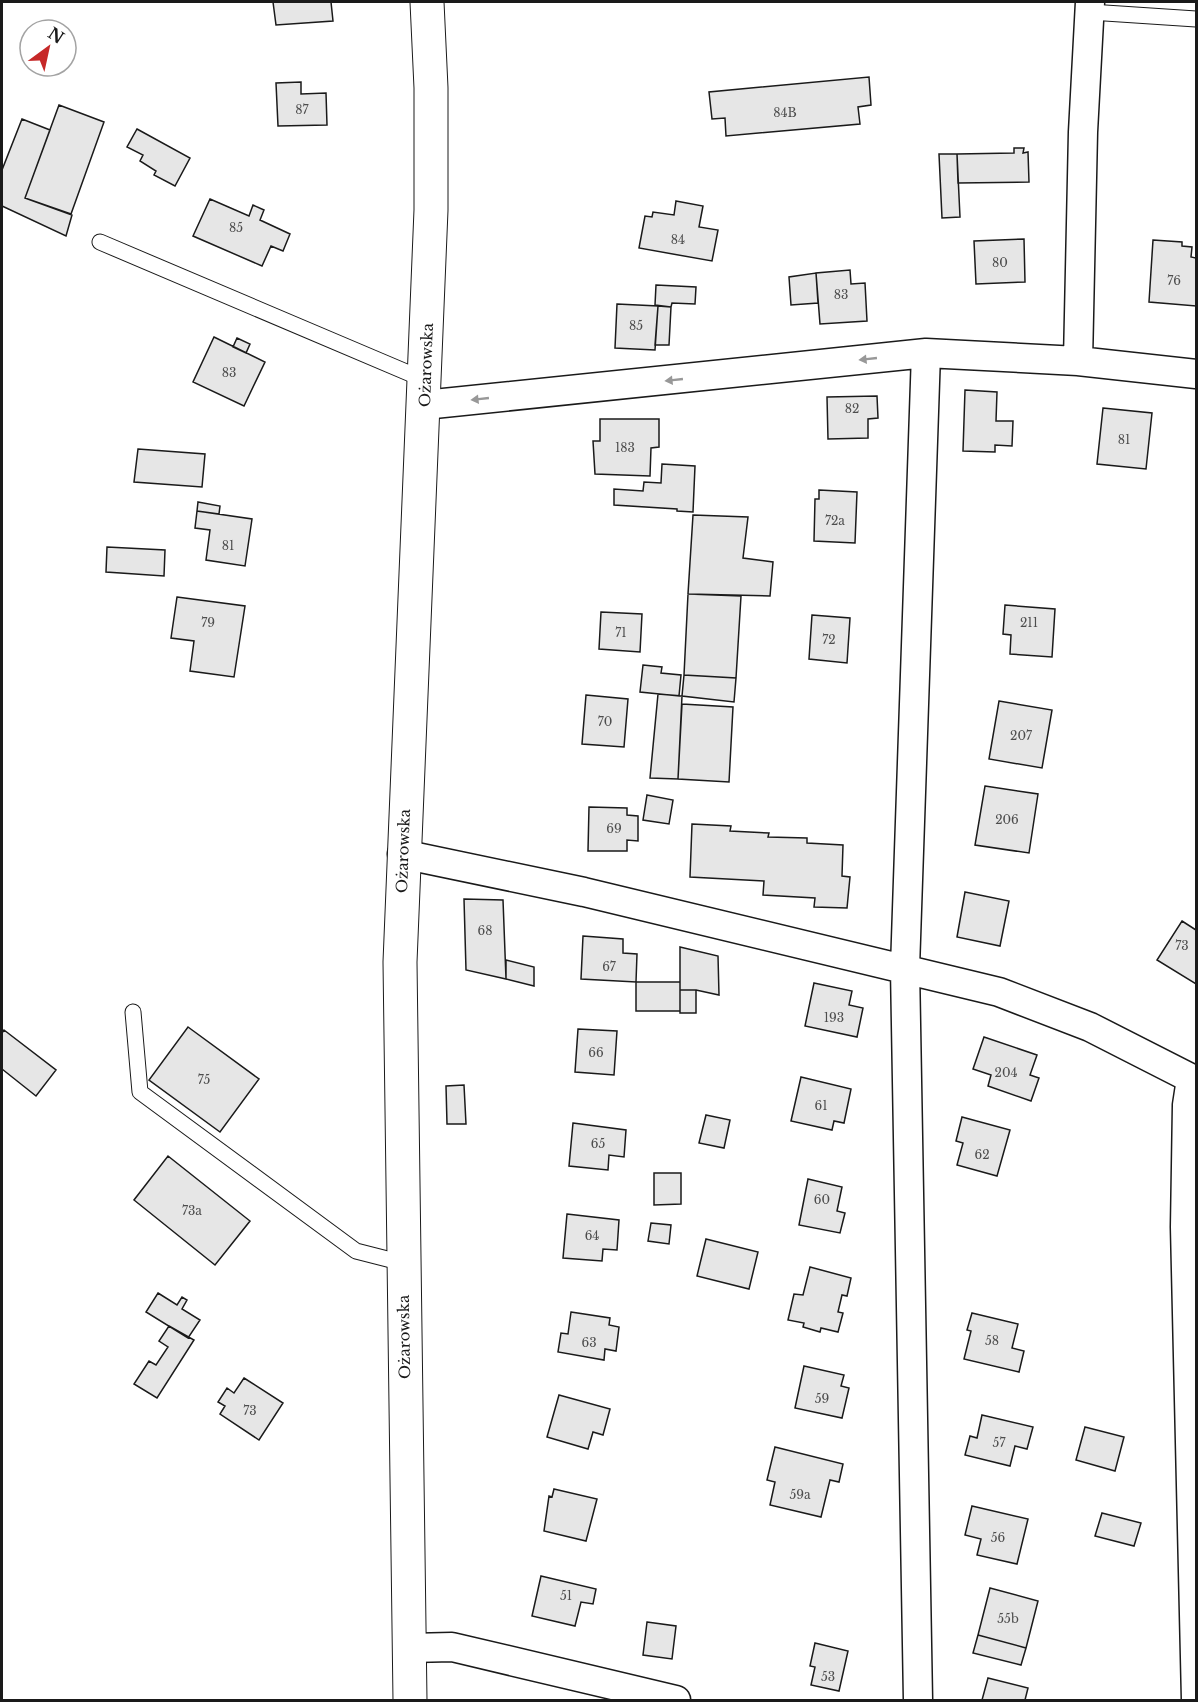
<svg xmlns="http://www.w3.org/2000/svg" width="1198" height="1702" font-family="'Libre Baskerville',serif">
  <rect width="100%" height="100%" fill="#fff"/>
  <!-- building -->
  <path fill="#e6e6e6" stroke="#1a1a1a" stroke-width="1.5" d="M 273,2 L 331,2 L 333,21 L 276,25 Z
    M 869,77 L 871,105 L 858,107 L 860,124 L 726,136 L 725,118 L 712,119 L 709,92 Z
    M 301,82 L 301,94 L 326,93 L 327,125 L 278,126 L 276,83 Z
    M 59,105 L 104,122 L 71,214 L 25,198 Z
    M 22,119 L 50,130 L 25,198 L 72,215 L 66,236 L 2,206 L 2,170 Z
    M 137,129 L 190,158 L 175,186 L 154,175 L 156,171 L 140,161 L 143,155 L 127,147 Z
    M 1014,148 L 1024,148 L 1023,153 L 1028,152 L 1029,182 L 958,183 L 957,154 L 1014,153 Z
    M 939,154 L 957,154 L 960,217 L 942,218 Z
    M 210,199 L 249,216 L 253,205 L 264,210 L 260,220 L 290,234 L 283,251 L 271,246 L 262,266 L 193,236 Z
    M 676,201 L 703,206 L 699,227 L 718,230 L 712,261 L 639,248 L 645,216 L 652,217 L 653,212 L 674,215 Z
    M 1024,239 L 1025,282 L 976,284 L 974,241 Z
    M 1153,240 L 1182,242 L 1182,246 L 1192,247 L 1191,257 L 1196,258 L 1196,306 L 1149,302 Z
    M 850,270 L 851,284 L 865,283 L 867,321 L 820,324 L 816,273 Z
    M 816,273 L 818,303 L 791,305 L 789,277 Z
    M 656,285 L 696,287 L 695,304 L 672,303 L 671,307 L 655,305 Z
    M 617,304 L 658,306 L 655,350 L 615,348 Z
    M 658,306 L 671,307 L 669,345 L 655,345 Z
    M 214,337 L 265,362 L 244,406 L 193,382 Z
    M 237,338 L 250,344 L 246,353 L 233,347 Z
    M 965,390 L 997,392 L 996,421 L 1013,421 L 1012,446 L 995,445 L 995,452 L 963,451 Z
    M 877,396 L 878,418 L 868,419 L 868,438 L 828,439 L 827,397 Z
    M 1103,408 L 1152,413 L 1146,469 L 1097,464 Z
    M 600,419 L 659,419 L 659,447 L 651,448 L 650,476 L 595,474 L 593,441 L 600,441 Z
    M 138,449 L 205,454 L 202,487 L 134,482 Z
    M 662,464 L 695,466 L 693,512 L 677,511 L 677,509 L 614,505 L 614,489 L 643,491 L 644,482 L 661,483 Z
    M 819,490 L 857,492 L 855,543 L 814,541 L 815,499 L 819,499 Z
    M 198,502 L 220,506 L 219,514 L 197,511 Z
    M 197,511 L 252,519 L 245,566 L 206,560 L 210,530 L 195,528 Z
    M 693,515 L 748,517 L 743,558 L 773,562 L 770,596 L 688,594 Z
    M 107,547 L 165,550 L 164,576 L 106,572 Z
    M 688,594 L 741,596 L 736,678 L 684,675 Z
    M 177,597 L 245,606 L 234,677 L 190,671 L 194,641 L 171,638 Z
    M 1005,605 L 1055,609 L 1052,657 L 1010,654 L 1011,635 L 1003,634 Z
    M 601,612 L 642,614 L 640,652 L 599,649 Z
    M 812,615 L 850,618 L 847,663 L 809,659 Z
    M 643,665 L 662,667 L 661,673 L 681,675 L 679,696 L 640,692 Z
    M 684,675 L 736,678 L 734,702 L 682,696 Z
    M 658,694 L 682,696 L 678,779 L 650,778 Z
    M 586,695 L 628,699 L 624,747 L 582,744 Z
    M 999,701 L 1052,710 L 1042,768 L 989,759 Z
    M 682,704 L 733,707 L 729,782 L 678,779 Z
    M 985,786 L 1038,794 L 1029,853 L 975,845 Z
    M 647,795 L 673,800 L 669,824 L 643,820 Z
    M 589,807 L 627,808 L 627,815 L 638,816 L 638,841 L 627,840 L 627,851 L 588,851 Z
    M 692,824 L 731,826 L 730,831 L 769,833 L 768,837 L 807,838 L 807,843 L 843,845 L 842,876 L 850,877 L 847,908 L 814,907 L 815,898 L 763,895 L 764,881 L 690,877 Z
    M 965,892 L 1009,901 L 1000,946 L 957,937 Z
    M 464,899 L 503,900 L 506,979 L 466,970 Z
    M 1182,921 L 1196,930 L 1196,984 L 1157,960 Z
    M 583,936 L 623,939 L 623,953 L 637,954 L 636,982 L 581,979 Z
    M 680,947 L 718,956 L 719,995 L 696,990 L 680,990 Z
    M 506,960 L 534,967 L 534,986 L 506,979 Z
    M 636,982 L 680,982 L 680,1011 L 636,1011 Z
    M 814,983 L 852,991 L 849,1005 L 863,1008 L 857,1037 L 805,1026 Z
    M 680,990 L 696,990 L 696,1013 L 680,1013 Z
    M 188,1027 L 259,1079 L 220,1132 L 149,1080 Z
    M 578,1029 L 617,1031 L 614,1075 L 575,1072 Z
    M 4,1030 L 56,1070 L 36,1096 L 2,1069 L 2,1033 Z
    M 984,1037 L 1037,1055 L 1030,1075 L 1039,1078 L 1031,1101 L 988,1086 L 991,1075 L 973,1069 Z
    M 801,1077 L 851,1089 L 844,1123 L 834,1121 L 832,1130 L 791,1121 Z
    M 464,1085 L 466,1124 L 447,1124 L 446,1086 Z
    M 706,1115 L 730,1120 L 724,1148 L 699,1143 Z
    M 962,1117 L 1010,1130 L 997,1176 L 957,1165 L 963,1143 L 956,1141 Z
    M 573,1123 L 626,1130 L 624,1157 L 609,1155 L 608,1170 L 569,1166 Z
    M 168,1156 L 250,1221 L 215,1265 L 134,1200 Z
    M 654,1173 L 681,1173 L 681,1204 L 654,1205 Z
    M 808,1179 L 842,1187 L 837,1211 L 845,1213 L 840,1233 L 799,1225 Z
    M 567,1214 L 619,1220 L 617,1250 L 603,1249 L 602,1261 L 563,1258 Z
    M 651,1223 L 671,1225 L 669,1244 L 648,1241 Z
    M 706,1239 L 758,1252 L 749,1289 L 697,1276 Z
    M 810,1267 L 851,1278 L 847,1296 L 842,1295 L 838,1312 L 843,1313 L 838,1332 L 821,1328 L 820,1332 L 803,1327 L 804,1323 L 788,1320 L 794,1294 L 803,1295 Z
    M 158,1293 L 177,1305 L 182,1297 L 187,1300 L 182,1309 L 200,1320 L 188,1338 L 146,1312 Z
    M 571,1312 L 610,1318 L 609,1325 L 619,1327 L 616,1351 L 605,1349 L 604,1360 L 558,1352 L 561,1333 L 568,1334 Z
    M 972,1313 L 1018,1324 L 1012,1348 L 1024,1351 L 1019,1372 L 964,1359 L 971,1331 L 967,1330 Z
    M 169,1326 L 194,1340 L 157,1398 L 134,1384 L 149,1361 L 156,1365 L 168,1347 L 159,1341 Z
    M 804,1366 L 844,1375 L 841,1386 L 849,1388 L 842,1418 L 795,1408 Z
    M 244,1378 L 283,1403 L 259,1440 L 220,1414 L 225,1406 L 218,1402 L 227,1388 L 234,1393 Z
    M 559,1395 L 610,1409 L 603,1435 L 593,1432 L 588,1449 L 547,1437 Z
    M 982,1415 L 1033,1427 L 1027,1449 L 1015,1446 L 1010,1466 L 965,1455 L 970,1436 L 977,1438 Z
    M 1085,1427 L 1124,1437 L 1115,1471 L 1076,1460 Z
    M 775,1447 L 843,1464 L 839,1482 L 830,1480 L 821,1517 L 770,1505 L 775,1482 L 767,1480 Z
    M 554,1489 L 597,1499 L 586,1541 L 544,1531 L 549,1496 L 552,1497 Z
    M 972,1506 L 1028,1519 L 1017,1564 L 977,1555 L 981,1539 L 965,1535 Z
    M 1102,1513 L 1141,1523 L 1134,1546 L 1095,1536 Z
    M 541,1576 L 596,1589 L 593,1604 L 581,1602 L 575,1626 L 532,1616 Z
    M 990,1588 L 1038,1601 L 1026,1648 L 978,1635 Z
    M 647,1622 L 676,1626 L 672,1659 L 643,1655 Z
    M 978,1635 L 1026,1648 L 1021,1665 L 973,1653 Z
    M 815,1643 L 848,1651 L 839,1691 L 811,1685 L 815,1667 L 810,1666 Z
    M 988,1678 L 1028,1688 L 1025,1700 L 982,1700 Z"/>
  <g fill="none" stroke-linecap="round" stroke-linejoin="round">
    <!-- lane casing -->
    <g stroke="#1a1a1a" stroke-width="17">
      <path id="lane" d="M 1090,12 L 1196,19
        M 100,242 L 425,380
        M 133,1012 L 140,1092 L 356,1251 L 403,1263"/>
    </g>
    <!-- street casing -->
    <g stroke="#1a1a1a" stroke-width="31">
      <path id="street" d="M 1078,361 L 1083,132 L 1090,2
        M 424,405 L 926,353 L 1078,361 L 1196,374
        M 402,854 L 584,892 L 999,992 L 1090,1027 L 1196,1081
        M 1191,1079 L 1187,1105 L 1185,1227 L 1196,1700
        M 410,1648 L 452,1647 L 676,1700
        M 918,1700 L 905,968 L 926,353"/>
    </g>
    <!-- primary casing -->
    <g stroke="#1a1a1a" stroke-width="35">
      <path id="primary" d="M 410,1700 L 400,962 L 431,210 L 431,88 L 427,2"/>
    </g>
    <!-- lane -->
    <use href="#lane" stroke="#fff" stroke-width="15"/>
    <!-- street -->
    <use href="#street" stroke="#fff" stroke-width="28"/>
    <!-- primary -->
    <use href="#primary" stroke="#fff" stroke-width="33"/>
  </g>
  <!-- one-way arrows -->
  <defs><path id="oneway-solid" d="M-6-.8H1V-3.2L6.5 0L1 3.2V.8H-6Z" transform="scale(1.5)"/></defs>
  <g fill="#989898">
    <use href="#oneway-solid" transform="translate(868 359) rotate(174)"/>
    <use href="#oneway-solid" transform="translate(674 380) rotate(174)"/>
    <use href="#oneway-solid" transform="translate(480 399) rotate(174)"/>
  </g>
  <g text-anchor="middle" dominant-baseline="central" stroke-width="4.5" stroke-linejoin="round" paint-order="stroke">
    <!-- number labels -->
    <g font-size="12" fill="#4d4d4d">
      <text x="302" y="109">87</text>
      <text x="785" y="112">84B</text>
      <text x="236" y="227">85</text>
      <text x="678" y="239">84</text>
      <text x="1000" y="262">80</text>
      <text x="1174" y="280">76</text>
      <text x="841" y="294">83</text>
      <text x="636" y="325">85</text>
      <text x="229" y="372">83</text>
      <text x="852" y="408">82</text>
      <text x="1124" y="439">81</text>
      <text x="625" y="447">183</text>
      <text x="835" y="520">72a</text>
      <text x="228" y="545">81</text>
      <text x="208" y="622">79</text>
      <text x="1029" y="622">211</text>
      <text x="621" y="632">71</text>
      <text x="829" y="639">72</text>
      <text x="605" y="721">70</text>
      <text x="1021" y="735">207</text>
      <text x="1007" y="819">206</text>
      <text x="614" y="828">69</text>
      <text x="485" y="930">68</text>
      <text x="1182" y="945">73</text>
      <text x="609" y="966">67</text>
      <text x="834" y="1017">193</text>
      <text x="596" y="1052">66</text>
      <text x="1006" y="1072">204</text>
      <text x="204" y="1079">75</text>
      <text x="821" y="1105">61</text>
      <text x="598" y="1143">65</text>
      <text x="982" y="1154">62</text>
      <text x="822" y="1199">60</text>
      <text x="192" y="1210">73a</text>
      <text x="592" y="1235">64</text>
      <text x="992" y="1340">58</text>
      <text x="589" y="1342">63</text>
      <text x="822" y="1398">59</text>
      <text x="250" y="1410">73</text>
      <text x="999" y="1442">57</text>
      <text x="800" y="1494">59a</text>
      <text x="998" y="1537">56</text>
      <text x="566" y="1595">51</text>
      <text x="1008" y="1618">55b</text>
      <text x="828" y="1676">53</text>
    </g>
    <!-- street labels -->
    <g font-size="15" fill="#1a1a1a" stroke="#fff">
      <text transform="translate(426 365) rotate(-88)">Ożarowska</text>
      <text transform="translate(403 851) rotate(-88)">Ożarowska</text>
      <text transform="translate(404 1337) rotate(-91)">Ożarowska</text>
    </g>
  </g>
  <!-- border -->
  <rect width="1198" height="1702" fill="none" stroke="#1a1a1a" stroke-width="6"/>
  <!-- north arrow -->
  <g transform="translate(48 48) rotate(33)"><circle r="28" fill="#ffffff" stroke="#a3a3a3" stroke-width="1.5"/>
  <path d="M0-4.5L10 22L0 15L-10 22Z" fill="#c62828"/>
  <text y="-9" font-size="16" font-weight="bold" text-anchor="middle" fill="#1a1a1a">N</text>
  </g>
</svg>
